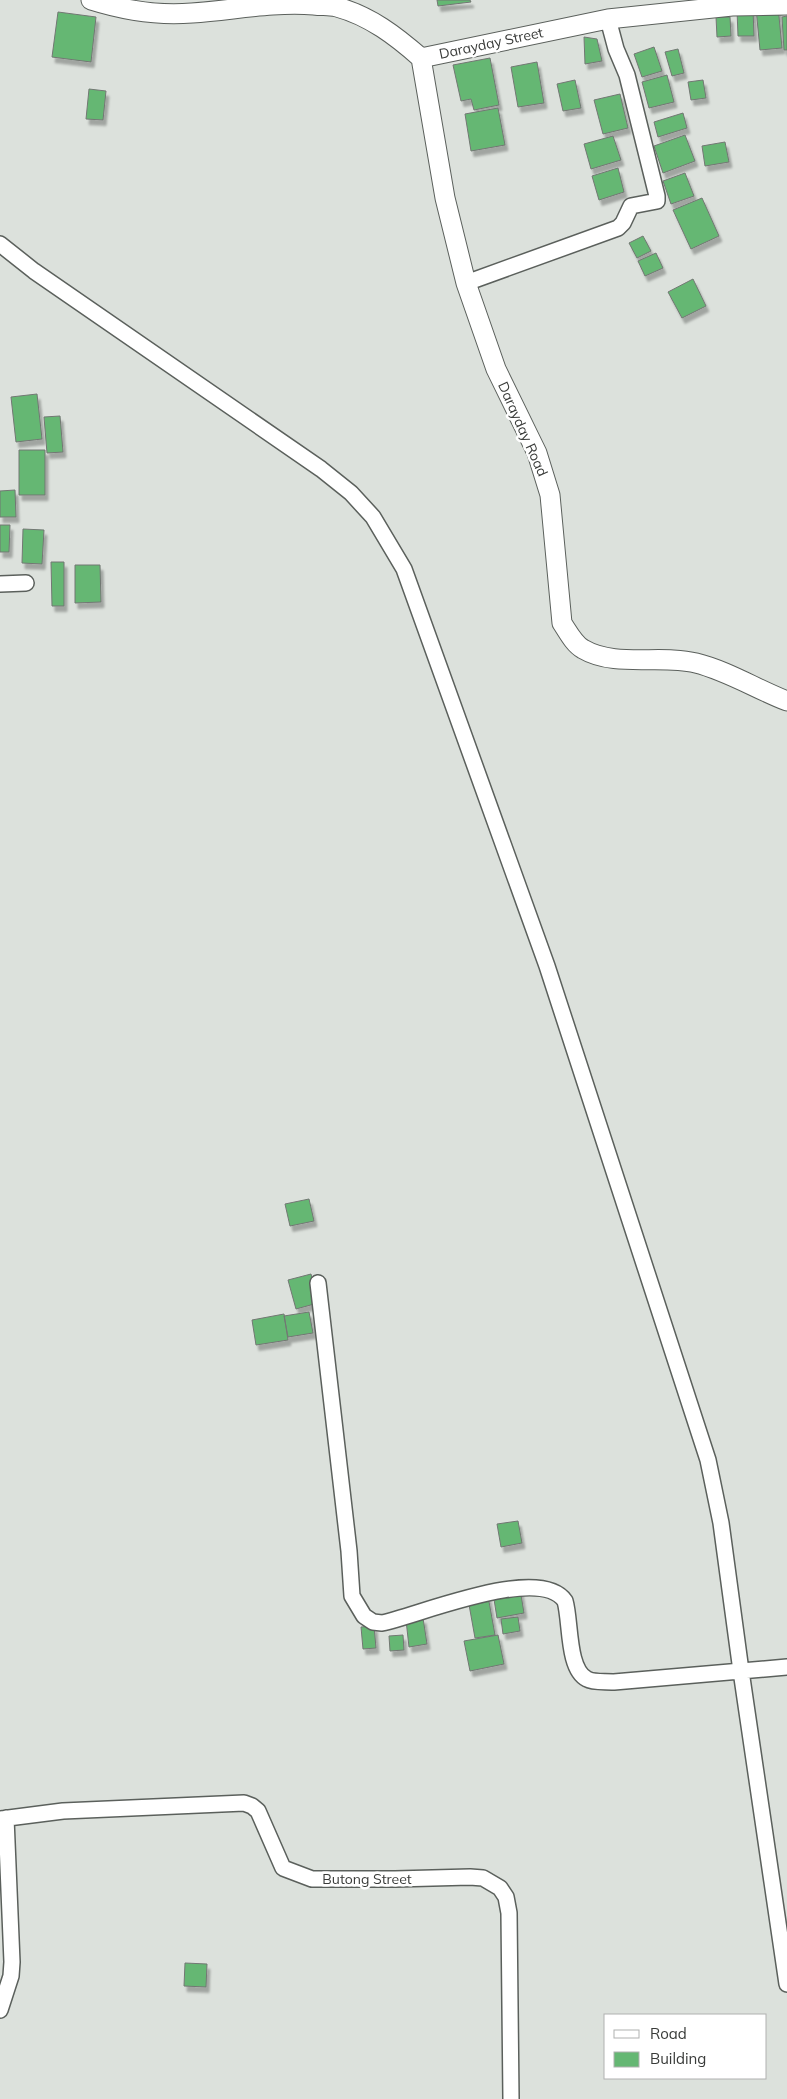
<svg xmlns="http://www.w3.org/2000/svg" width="787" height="2099" font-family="Mulish,sans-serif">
  <defs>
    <filter id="shadow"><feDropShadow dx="3" dy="5.5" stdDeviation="1" flood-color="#0004"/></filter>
  </defs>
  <rect width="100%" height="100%" fill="#dce1dc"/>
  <!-- building -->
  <path fill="#65b773" stroke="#727773" filter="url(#shadow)" d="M 437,0 L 470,0 L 471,2 L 438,6 Z
    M 778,6 L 782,48 L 760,50 L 756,8 Z
    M 753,9 L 754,36 L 738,36 L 737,10 Z
    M 58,12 L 96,17 L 91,62 L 52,57 Z
    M 787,16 L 787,50 L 784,50 L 782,17 Z
    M 716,17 L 730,17 L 731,36 L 717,37 Z
    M 584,37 L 597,39 L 602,61 L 585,64 Z
    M 654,47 L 662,71 L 642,77 L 634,54 Z
    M 678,49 L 684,73 L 672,76 L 665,52 Z
    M 490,58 L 499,105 L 474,110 L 471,99 L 461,101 L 453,65 Z
    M 537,62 L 544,103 L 518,107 L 511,67 Z
    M 667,75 L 674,102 L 649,108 L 642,82 Z
    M 575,80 L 581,108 L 563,111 L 557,84 Z
    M 703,80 L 706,98 L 691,100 L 688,82 Z
    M 89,89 L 106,91 L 103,120 L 86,119 Z
    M 620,94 L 628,128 L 603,134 L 594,100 Z
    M 498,108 L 505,145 L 471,151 L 465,114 Z
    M 683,113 L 687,128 L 658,137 L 654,122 Z
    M 685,135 L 695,161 L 663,173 L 654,146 Z
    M 613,136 L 621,160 L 591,169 L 584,144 Z
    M 725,142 L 729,162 L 705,166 L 702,146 Z
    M 618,168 L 624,192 L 599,200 L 592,176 Z
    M 685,173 L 694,196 L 671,204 L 663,181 Z
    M 702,198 L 719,236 L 691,249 L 673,210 Z
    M 643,236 L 651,251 L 637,258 L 629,243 Z
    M 656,253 L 663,268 L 645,276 L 638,261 Z
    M 693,279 L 706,306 L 682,318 L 668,292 Z
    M 37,394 L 42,439 L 16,442 L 11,397 Z
    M 60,416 L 63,452 L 47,453 L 44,417 Z
    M 19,450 L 45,450 L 45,495 L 19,495 Z
    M 15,490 L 16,517 L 0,517 L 0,491 Z
    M 0,525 L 10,525 L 9,552 L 0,552 Z
    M 23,529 L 44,530 L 42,564 L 22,563 Z
    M 51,562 L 64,562 L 64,606 L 52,606 Z
    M 75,565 L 100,565 L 101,602 L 75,603 Z
    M 309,1199 L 314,1221 L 290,1226 L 285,1204 Z
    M 311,1274 L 318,1303 L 296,1309 L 288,1280 Z
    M 309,1312 L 313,1333 L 288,1337 L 284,1316 Z
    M 284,1314 L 288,1340 L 256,1345 L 252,1320 Z
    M 518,1521 L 522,1543 L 501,1547 L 497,1524 Z
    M 520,1589 L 524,1613 L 497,1618 L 493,1593 Z
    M 488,1596 L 495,1635 L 475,1638 L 468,1599 Z
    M 518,1617 L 520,1631 L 503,1634 L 501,1619 Z
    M 423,1618 L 427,1644 L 409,1647 L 406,1620 Z
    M 374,1626 L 376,1648 L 363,1649 L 361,1627 Z
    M 403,1635 L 404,1650 L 390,1651 L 389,1636 Z
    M 498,1635 L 504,1664 L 470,1671 L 464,1641 Z
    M 185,1963 L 207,1964 L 206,1987 L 184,1986 Z"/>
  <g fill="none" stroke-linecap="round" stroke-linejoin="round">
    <!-- minor casing -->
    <g stroke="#5b605c" stroke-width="18">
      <path id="minor" d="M 0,244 L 34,271 L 321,469 L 351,493 L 373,517 L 404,569 L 547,966 L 708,1460 L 721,1523 L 741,1671 L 787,1984
        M 466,283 L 618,228 L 623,223 L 631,206 L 657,201 L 657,196 L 627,75 L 616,49 L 608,19
        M 0,584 L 26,583
        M 318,1283 L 349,1551 L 352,1596 L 364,1616 L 373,1622 L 382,1623 C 420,1615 540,1564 565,1601 C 571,1621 567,1669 587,1679 C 594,1683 606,1681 614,1682 L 787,1667
        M 0,1819 L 63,1811 L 244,1803 L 252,1806 L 258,1811 L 283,1868 L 312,1879 L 395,1879 L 470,1877 L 483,1878 L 500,1888 L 506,1897 L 509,1913 L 511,2099
        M 0,2010 L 11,1976 L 12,1962 L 6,1818"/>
    </g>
    <!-- tertiary casing -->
    <g stroke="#5b605c" stroke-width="21">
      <path id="tertiary" d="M 91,0 C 123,10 158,16 192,13 C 235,10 271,2 314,5 C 322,6 330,5 337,7 C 370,16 396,36 421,58 L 608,19 L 732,6 L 787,5
        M 421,58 L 445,198 L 466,283 L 496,369 L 537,453 L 550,495 L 562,623 C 568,632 574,644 583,649 C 615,668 661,654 696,663 C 728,671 756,689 787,701"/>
    </g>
    <!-- minor -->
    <use href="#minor" stroke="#fff" stroke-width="15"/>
    <!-- tertiary -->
    <use href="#tertiary" stroke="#fff" stroke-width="19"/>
  </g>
  <g text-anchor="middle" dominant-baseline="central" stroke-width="5" stroke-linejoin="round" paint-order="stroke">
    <!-- street labels -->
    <g font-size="14" fill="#393b39" stroke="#fff">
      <text transform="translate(491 43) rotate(-12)">Darayday Street</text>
      <text transform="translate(523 429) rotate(66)">Darayday Road</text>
      <text x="367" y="1879">Butong Street</text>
    </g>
  </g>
  <!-- legend -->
  <rect x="604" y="2014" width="162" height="65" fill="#ffffff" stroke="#b0b1b0"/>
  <rect x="614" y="2030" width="25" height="8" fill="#ffffff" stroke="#b0b1b0"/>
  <text x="650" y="2039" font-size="15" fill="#393b39">Road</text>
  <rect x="614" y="2052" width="25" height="15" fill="#65b773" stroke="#b0b1b0"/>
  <text x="650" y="2064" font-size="15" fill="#393b39">Building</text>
</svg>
